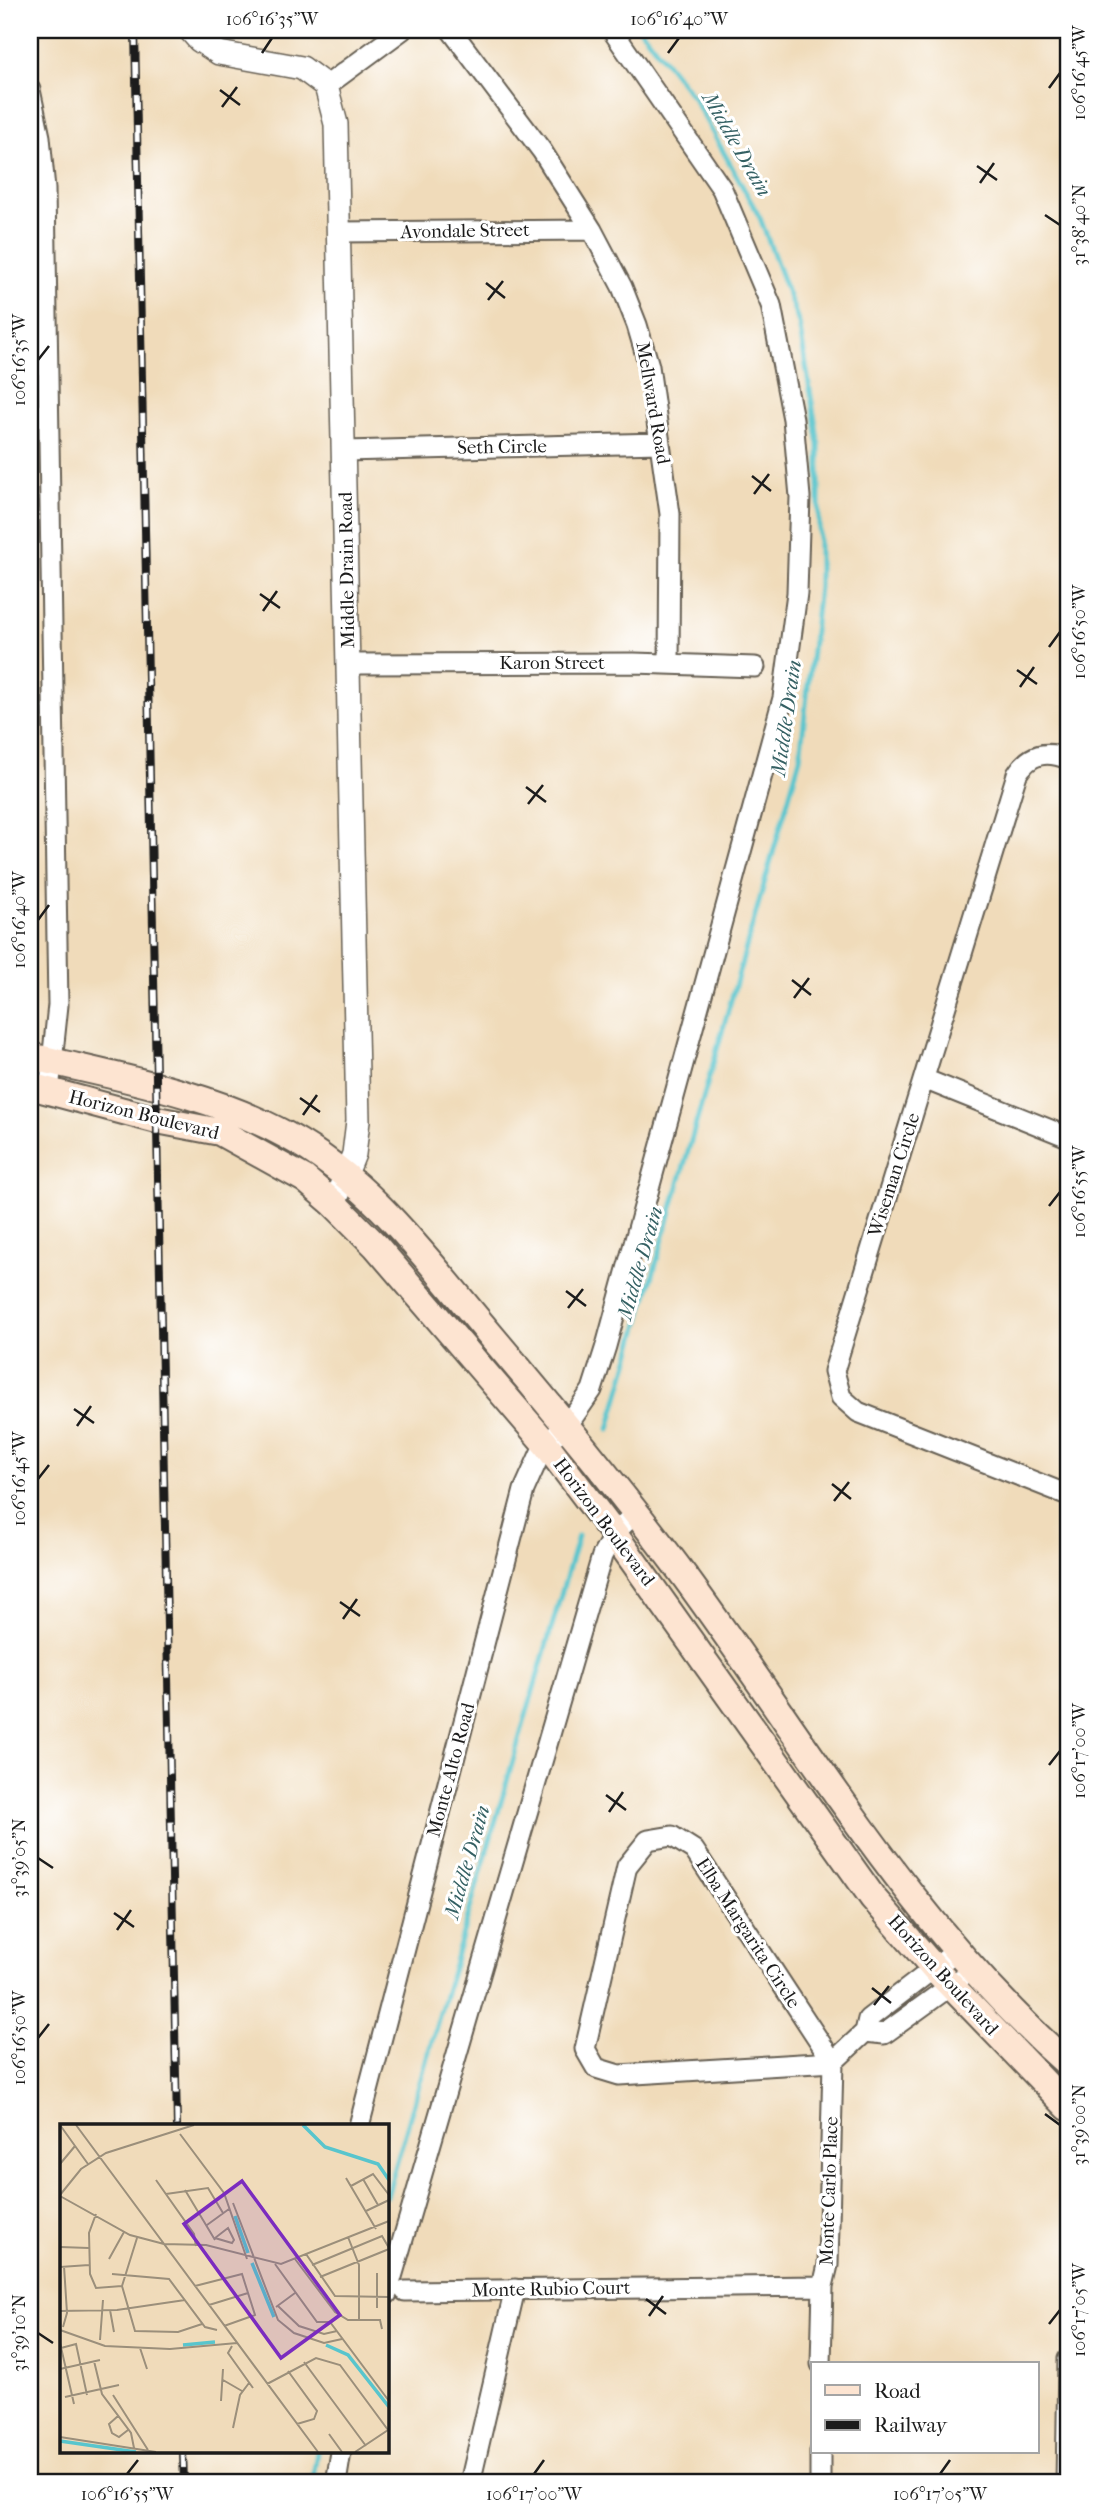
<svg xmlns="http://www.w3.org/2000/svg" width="1098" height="2513" font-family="'IM FELL French Canon',serif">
  <rect width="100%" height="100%" fill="#fff"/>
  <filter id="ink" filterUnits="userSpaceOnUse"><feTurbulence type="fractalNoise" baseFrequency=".0143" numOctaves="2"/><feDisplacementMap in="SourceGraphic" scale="14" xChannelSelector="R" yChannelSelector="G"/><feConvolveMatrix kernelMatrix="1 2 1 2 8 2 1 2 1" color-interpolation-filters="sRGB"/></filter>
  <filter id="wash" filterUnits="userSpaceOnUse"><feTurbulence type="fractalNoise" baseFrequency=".00686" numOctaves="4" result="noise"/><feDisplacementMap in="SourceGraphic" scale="28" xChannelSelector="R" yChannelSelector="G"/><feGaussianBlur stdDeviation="1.57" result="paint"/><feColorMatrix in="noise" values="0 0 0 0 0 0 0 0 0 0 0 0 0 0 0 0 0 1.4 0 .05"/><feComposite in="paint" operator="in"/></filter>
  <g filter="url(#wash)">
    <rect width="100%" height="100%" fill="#f0dbba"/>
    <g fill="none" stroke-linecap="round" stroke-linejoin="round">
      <!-- stream -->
      <path stroke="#58c5cd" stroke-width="5" d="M 609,1429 L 800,758 L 819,587 L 819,445 L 799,323 L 760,218 L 693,97 L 641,30
        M 387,2196 L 578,1536
        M 312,2483 L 317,2452"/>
    </g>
  </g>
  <g filter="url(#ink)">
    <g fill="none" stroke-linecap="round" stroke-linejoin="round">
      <!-- minor casing -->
      <g stroke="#665f53" stroke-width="23">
        <path id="minor" d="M 451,30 L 542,151 L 592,230 L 622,287 L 637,325 L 649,366 L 670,514 L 669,664
          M 326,86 L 402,30
          M 30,90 L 40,137 L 45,189 L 58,1005 L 49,1091
          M 338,232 L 592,230
          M 345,451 L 660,443
          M 350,664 L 634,663 L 755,667
          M 1068,759 C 1046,750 1030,753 1017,774 L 834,1371 L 841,1397 L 858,1412 L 1068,1495
          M 924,1079 L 1068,1137
          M 672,1836 L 694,1850 L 833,2062 L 619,2075 L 596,2068 L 585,2049 L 627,1866 L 648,1840 Z
          M 959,1949 L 868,2019 L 865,2032 L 884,2034 L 960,1979
          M 359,2126 L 524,1490 L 545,1443 L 567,1426 L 592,1390 L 606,1346 L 783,698 L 797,593 L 800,497 L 793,419 L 771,305 L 722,189 L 612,30
          M 405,2291 L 823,2286
          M 387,2294 L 602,1556 L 614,1534 L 635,1513
          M 821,2364 L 823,2286 L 828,2265 L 833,2062 L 865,2032
          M 336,2483 L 341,2452
          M 470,2483 L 515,2289
          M 820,2483 L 820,2452
          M 1066,2483 L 1068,2359"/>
      </g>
      <!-- tertiary casing -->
      <g stroke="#665f53" stroke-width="26">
        <path id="tertiary" d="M 190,30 L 199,40 L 219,53 L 302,68 L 326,86 L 336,124 L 358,1121 L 354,1154 L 334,1204"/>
      </g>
      <!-- secondary casing -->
      <g stroke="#665f53" stroke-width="30">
        <path id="secondary" d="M 30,1056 C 116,1077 207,1092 286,1135 C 373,1182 430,1264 493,1338 C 559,1416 624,1495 685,1577 C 807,1743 912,1927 1068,2064
          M 30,1086 L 157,1120 L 220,1132 L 305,1179 L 334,1204 L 376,1246 L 545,1443 L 614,1534 L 873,1898 L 935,1969 L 1068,2107"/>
      </g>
      <!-- minor -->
      <use href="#minor" stroke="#fff" stroke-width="19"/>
      <!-- tertiary -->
      <use href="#tertiary" stroke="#fff" stroke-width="23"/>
      <!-- secondary -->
      <use href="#secondary" stroke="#fde4d1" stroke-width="26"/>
      <!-- rail casing -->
      <g stroke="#1c1c1c" stroke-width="8">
        <path id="rail" d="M 135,30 L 177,2126
          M 183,2452 L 184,2483"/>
      </g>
      <!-- rail -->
      <use href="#rail" stroke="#fff" stroke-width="5" stroke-dasharray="16" stroke-linecap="butt"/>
    </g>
  </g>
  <!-- ticks -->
  <path fill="none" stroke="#1c1c1c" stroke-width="2.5" d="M 262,53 L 272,38M 668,53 L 679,38M 1049,88 L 1060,73M 220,90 L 240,105M 222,107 L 237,87M 977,166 L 997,180M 980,183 L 994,163M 1045,215 L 1060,225M 486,283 L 505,298M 488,300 L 503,281M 38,360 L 49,346M 752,476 L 771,491M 754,494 L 769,474M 260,594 L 280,608M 263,611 L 277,591M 1049,647 L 1060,632M 1017,670 L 1037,684M 1020,687 L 1034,667M 526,787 L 546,802M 528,804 L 543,785M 38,920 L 49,905M 792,980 L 811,995M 794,998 L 809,978M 300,1098 L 320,1112M 303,1115 L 317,1095M 1049,1206 L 1060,1192M 566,1291 L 586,1306M 568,1308 L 583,1289M 74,1409 L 94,1423M 77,1426 L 91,1406M 38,1479 L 49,1465M 832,1484 L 851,1499M 834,1501 L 849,1482M 340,1602 L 360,1616M 343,1619 L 357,1599M 1049,1765 L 1060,1751M 606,1795 L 626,1810M 609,1812 L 623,1792M 38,1858 L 53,1868M 114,1913 L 134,1927M 117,1930 L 131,1910M 872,1988 L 891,2003M 874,2005 L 889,1986M 38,2038 L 49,2024M 1045,2114 L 1060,2125M 646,2299 L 666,2314M 649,2316 L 663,2296M 1049,2324 L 1060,2310M 38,2333 L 53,2343M 127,2474 L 138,2460M 534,2474 L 544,2460M 940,2474 L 950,2460"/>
  <g text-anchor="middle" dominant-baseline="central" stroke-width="6" stroke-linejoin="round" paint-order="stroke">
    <!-- street labels -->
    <g font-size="19" fill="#1c1c1c" stroke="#fff">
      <text transform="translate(465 231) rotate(-1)">Avondale Street</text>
      <text transform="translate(653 403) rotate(80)">Mellward Road</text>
      <text transform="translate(502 447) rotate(-1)">Seth Circle</text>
      <text transform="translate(347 570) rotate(-91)">Middle Drain Road</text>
      <text x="552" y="663">Karon Street</text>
      <text transform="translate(144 1115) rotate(14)">Horizon Boulevard</text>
      <text transform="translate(894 1175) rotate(-72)">Wiseman Circle</text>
      <text transform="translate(604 1522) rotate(53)">Horizon Boulevard</text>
      <text transform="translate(451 1770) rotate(-75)">Monte Alto Road</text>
      <text transform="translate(748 1933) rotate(57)">Elba Margarita Circle</text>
      <text transform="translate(943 1975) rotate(48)">Horizon Boulevard</text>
      <text transform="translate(829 2191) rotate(-88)">Monte Carlo Place</text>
      <text transform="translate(551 2289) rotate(-1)">Monte Rubio Court</text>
    </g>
    <!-- water labels -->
    <g font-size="21" font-style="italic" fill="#346063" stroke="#fff">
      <text transform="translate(737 144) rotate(60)">Middle Drain</text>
      <text transform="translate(786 718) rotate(-82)">Middle Drain</text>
      <text transform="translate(640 1263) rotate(-74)">Middle Drain</text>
      <text transform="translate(467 1862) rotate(-74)">Middle Drain</text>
    </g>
  </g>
  <!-- overview -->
  <g transform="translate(60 2124)">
    <rect width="329" height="329" fill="#f0dbba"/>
    <path fill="none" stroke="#58c5cd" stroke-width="3.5" d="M 243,1 L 265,23 L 318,40 L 329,56M 175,92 L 188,129M 192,139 L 214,193M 123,221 L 155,218M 266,221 L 288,231 L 329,283M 0,317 L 76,328"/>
    <path fill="none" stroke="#9b8f7b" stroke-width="2" d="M 0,1 L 28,40M 16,1 L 258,328M 120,10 L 164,69 L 187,135M 0,40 L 15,22M 286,54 L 316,105M 303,55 L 318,81M 96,56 L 134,110 L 136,122M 291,62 L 313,50 L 329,71M 125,66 L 155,116M 106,70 L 148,64 L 163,89M 0,71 L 21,45 L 46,29 L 134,1M 0,72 L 70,111 L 104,120M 173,79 L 218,196 L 234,209 L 264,219 L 282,215M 306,87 L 329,76M 36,90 L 29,109 L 30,150 L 36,164 L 62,162M 147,101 L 169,85M 168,104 L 174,116 L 172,119 L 155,114 ZM 288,113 L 299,141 L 299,195M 77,114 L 62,162 L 75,207 L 118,208 L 142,200M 104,120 L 146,121 L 221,140 L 329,97M 0,123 L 29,124M 246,130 L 275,172 L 329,173M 49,135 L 64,108M 235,135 L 275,188 L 288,196 L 320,196 L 322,205M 215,140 L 257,198 L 270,198 L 329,277M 252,141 L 322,112 L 329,124M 0,143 L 29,141M 52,150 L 109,155 L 145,203 L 157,206M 260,153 L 329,125M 135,162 L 182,150 L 195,191 L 164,202M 149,181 L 188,169M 218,182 L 239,202 L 264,210 L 277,207M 216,183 L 235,169M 317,184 L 317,149M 50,186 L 54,208M 0,187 L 57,186 L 125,176M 3,203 L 7,189 L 4,142M 0,206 L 45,222 L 110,225 L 177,219M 40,216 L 43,176M 0,219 L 14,280M 172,222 L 168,229 L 193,264M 1,224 L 16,220 L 27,271M 80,224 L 87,245M 34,237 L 42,270 L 71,309 L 74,324M 244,238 L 306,322M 0,245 L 40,236M 228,247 L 257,287 L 254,295 L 237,300M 163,256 L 182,267M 207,260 L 256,234 L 280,241 L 328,306 L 295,328M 53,271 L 88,326M 5,273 L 59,261M 161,277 L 163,245M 58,292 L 49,300 L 52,309 L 59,313 L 68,306M 173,304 L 180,271 L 189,259M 269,310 L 282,328M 0,313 L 96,328"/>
    <path fill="#7b2cbf" fill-opacity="0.15" stroke="#7b2cbf" stroke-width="3.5" d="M 182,57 L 280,191 L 221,234 L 124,100 Z"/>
    <rect width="329" height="329" fill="none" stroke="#1c1c1c" stroke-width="3.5"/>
  </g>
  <!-- margin -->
  <rect width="1098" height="2513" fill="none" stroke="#fff" stroke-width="77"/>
  <!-- legend -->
  <rect x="811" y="2362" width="228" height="91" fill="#ffffff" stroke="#a4a4a4" stroke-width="2"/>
  <rect x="825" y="2385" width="35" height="10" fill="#fde4d1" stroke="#a4a4a4" stroke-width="2"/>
  <text x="874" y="2398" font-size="21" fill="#1c1c1c">Road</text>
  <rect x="825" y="2420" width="35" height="10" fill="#1c1c1c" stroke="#a4a4a4" stroke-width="2"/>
  <text x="874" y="2432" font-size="21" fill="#1c1c1c">Railway</text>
  <rect x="38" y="38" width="1022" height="2436" fill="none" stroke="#1c1c1c" stroke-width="2.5"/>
  <g font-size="18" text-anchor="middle" fill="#1c1c1c">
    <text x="272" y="25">106°16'35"W</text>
    <text x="679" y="25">106°16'40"W</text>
    <text transform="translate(1079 73) rotate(-90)" y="6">106°16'45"W</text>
    <text transform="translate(1079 225) rotate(-90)" y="6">31°38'40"N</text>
    <text transform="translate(19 360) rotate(-90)" y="6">106°16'35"W</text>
    <text transform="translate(1079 632) rotate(-90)" y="6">106°16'50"W</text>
    <text transform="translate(19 920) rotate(-90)" y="6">106°16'40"W</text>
    <text transform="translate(1079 1192) rotate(-90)" y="6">106°16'55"W</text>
    <text transform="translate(19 1479) rotate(-90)" y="6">106°16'45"W</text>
    <text transform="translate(1079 1751) rotate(-90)" y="6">106°17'00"W</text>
    <text transform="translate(19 1858) rotate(-90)" y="6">31°39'05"N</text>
    <text transform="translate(19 2038) rotate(-90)" y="6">106°16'50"W</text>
    <text transform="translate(1079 2125) rotate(-90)" y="6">31°39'00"N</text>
    <text transform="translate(1079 2310) rotate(-90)" y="6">106°17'05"W</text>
    <text transform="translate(19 2333) rotate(-90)" y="6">31°39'10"N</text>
    <text x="127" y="2500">106°16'55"W</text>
    <text x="534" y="2500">106°17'00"W</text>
    <text x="940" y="2500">106°17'05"W</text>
  </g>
</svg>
